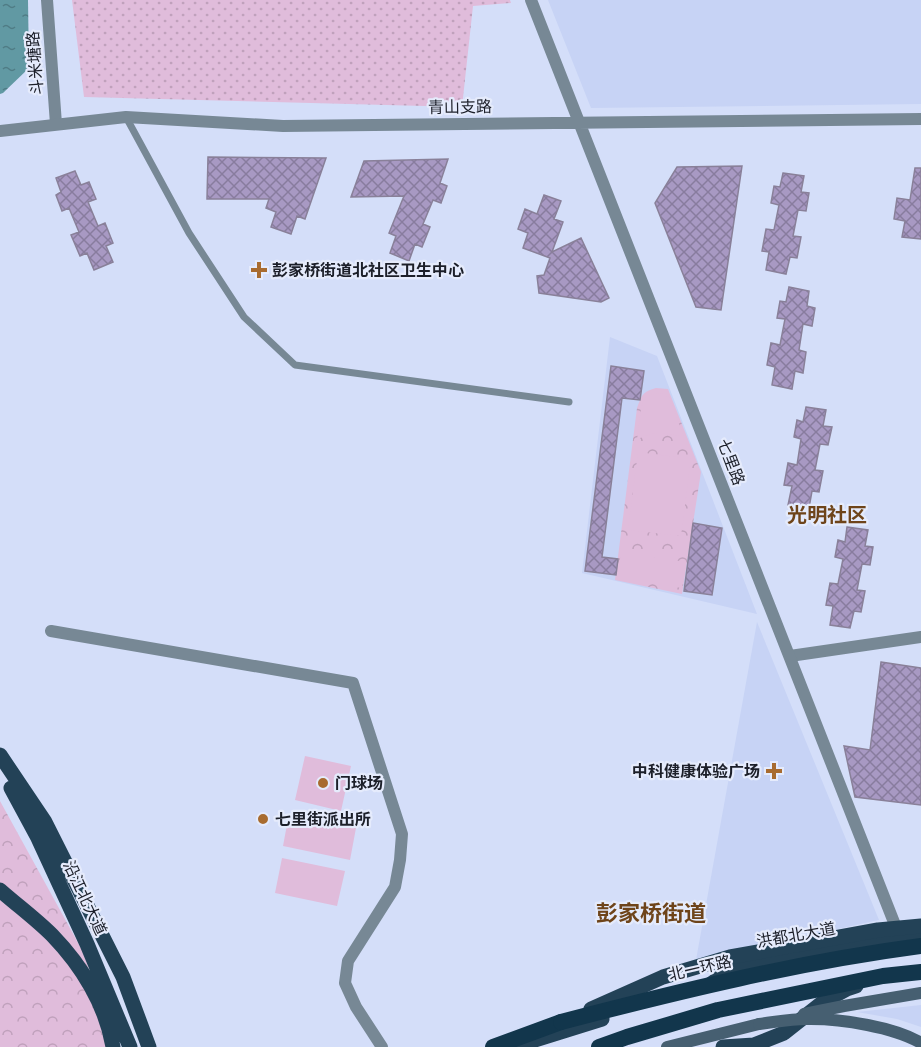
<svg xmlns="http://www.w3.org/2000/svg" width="921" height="1047" font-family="Karla,'Noto Sans SC',sans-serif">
  <defs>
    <pattern id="grass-dots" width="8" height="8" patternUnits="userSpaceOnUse" patternTransform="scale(1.5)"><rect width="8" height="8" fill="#e0bcdb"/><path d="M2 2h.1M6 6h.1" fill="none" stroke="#c0a1bc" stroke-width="1.8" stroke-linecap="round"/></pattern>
    <pattern id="forest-crowns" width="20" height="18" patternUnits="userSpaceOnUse" patternTransform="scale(1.5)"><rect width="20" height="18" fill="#e0bcdb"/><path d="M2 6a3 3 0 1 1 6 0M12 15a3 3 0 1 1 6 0" fill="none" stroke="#c0a1bc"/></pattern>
    <pattern id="water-ripples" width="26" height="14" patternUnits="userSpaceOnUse" patternTransform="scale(1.5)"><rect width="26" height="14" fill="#6199a3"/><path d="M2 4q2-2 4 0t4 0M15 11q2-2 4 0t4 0" fill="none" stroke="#4f7c85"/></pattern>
    <pattern id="building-cross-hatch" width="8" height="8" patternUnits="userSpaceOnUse" patternTransform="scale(1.5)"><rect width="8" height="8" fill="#a899c3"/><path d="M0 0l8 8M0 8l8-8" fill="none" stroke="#887c9e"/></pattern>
  </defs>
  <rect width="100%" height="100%" fill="#d4def9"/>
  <!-- built -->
  <path fill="#c7d3f5" d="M 548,0 L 921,0 L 921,104 L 591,108 Z
    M 610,337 L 657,356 L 757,614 L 582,573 Z
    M 757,622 L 879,920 L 696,960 Z
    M 921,1005 L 921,1027 L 897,1019 L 857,1012 Z"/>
  <!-- grass -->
  <path fill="url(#grass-dots)" d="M 72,0 L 510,0 L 511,3 L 473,6 L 462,107 L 84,97 Z"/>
  <!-- forest -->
  <path fill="url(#forest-crowns)" d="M 656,388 L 668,389 L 701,472 L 682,594 L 615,580 L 637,408 C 642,395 642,392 656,388 Z
    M 0,801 L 82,950 L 118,1047 L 0,1047 Z"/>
  <!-- pitch -->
  <path fill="#e0bcdb" d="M 660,393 L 669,397 L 684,437 C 667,433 652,430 637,440 L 641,408 L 645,398 L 650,395 Z
    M 638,452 L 691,459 L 681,536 L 628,530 Z
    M 621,552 L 686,562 L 682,588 L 617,578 Z
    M 305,756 L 351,766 L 341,811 L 295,800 Z
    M 289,814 L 356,828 L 350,860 L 283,846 Z
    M 282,858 L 345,871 L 337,906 L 275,893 Z"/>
  <!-- water -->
  <path fill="url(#water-ripples)" d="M 0,0 L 28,0 L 29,68 L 3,93 L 0,94 Z"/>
  <!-- building -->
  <path fill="url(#building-cross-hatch)" stroke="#898099" stroke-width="1.5" d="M 208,157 L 326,158 L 305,219 L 297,216 L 291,234 L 271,227 L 276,212 L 266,208 L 269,199 L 207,199 Z
    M 448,159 L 440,183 L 447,186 L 441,203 L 433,200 L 423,224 L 430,227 L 422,247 L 415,244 L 409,261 L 390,253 L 396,236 L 389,233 L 404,196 L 351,197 L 364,161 Z
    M 742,166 L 721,310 L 696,307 L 655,203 L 677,167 Z
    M 915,168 L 921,168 L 921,239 L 902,237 L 905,221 L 894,219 L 897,198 L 910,200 Z
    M 75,171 L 81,185 L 89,182 L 96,199 L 88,202 L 98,226 L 105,223 L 113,243 L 106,246 L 113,262 L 94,270 L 87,253 L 80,256 L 71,235 L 79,232 L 69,208 L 62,211 L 56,195 L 61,192 L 56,178 Z
    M 783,173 L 804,176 L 801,192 L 809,193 L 806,211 L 798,210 L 793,236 L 801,237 L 797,258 L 790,257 L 786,274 L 766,270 L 769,252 L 762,251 L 766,229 L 774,230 L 779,205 L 771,203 L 774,186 L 780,187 Z
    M 544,195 L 561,201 L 554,219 L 563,222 L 552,252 L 581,238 L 609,298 L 601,302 L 539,293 L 537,276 L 544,275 L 550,258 L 523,248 L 528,233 L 518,229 L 525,209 L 537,214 Z
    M 789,287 L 809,291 L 807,306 L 815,308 L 812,326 L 803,324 L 799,350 L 806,352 L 803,373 L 795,371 L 792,389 L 772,385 L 775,367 L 767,365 L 771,343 L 780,345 L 785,319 L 777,318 L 780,301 L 786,302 Z
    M 611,366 L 644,371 L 640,400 L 622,398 L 602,557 L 618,559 L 616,575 L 585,571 Z
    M 806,407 L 826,410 L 823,426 L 832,427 L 828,445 L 820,444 L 815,470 L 823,471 L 819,492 L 812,491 L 809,508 L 788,505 L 792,486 L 784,485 L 788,463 L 797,465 L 801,439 L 794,437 L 797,420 L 803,422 Z
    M 693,523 L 722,528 L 712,595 L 684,591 Z
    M 847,527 L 868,530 L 865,546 L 873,547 L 870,565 L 862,564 L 857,590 L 865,591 L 861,612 L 854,611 L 850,628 L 830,625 L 833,606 L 826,605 L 830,583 L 838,584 L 843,559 L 835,557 L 838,540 L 845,542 Z
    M 881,662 L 921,668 L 921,805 L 855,797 L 844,746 L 870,750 Z"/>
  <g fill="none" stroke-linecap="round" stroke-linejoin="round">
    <!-- service -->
    <path stroke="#778895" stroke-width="7" d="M 126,117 L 189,233 L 244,317 L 295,365 L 569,402"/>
    <!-- minor -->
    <path stroke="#778895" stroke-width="12" d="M 47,0 L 56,124
      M 51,631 L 353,683 L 402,834 L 400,860 L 395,887 L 348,961 L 345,983 L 356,1007 L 382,1047
      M 790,656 L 921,637"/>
    <!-- tertiary -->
    <path stroke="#778895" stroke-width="12" d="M 531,0 L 899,935
      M 0,131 L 126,117 L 283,126 L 921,119"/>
    <!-- secondary -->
    <path stroke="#465f71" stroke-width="12" d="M 667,1047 L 759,1024"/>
    <!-- primary -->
    <path stroke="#234257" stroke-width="15" d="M 0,755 L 45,822 L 123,977 L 149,1047
      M 11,788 L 38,838 L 87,944 L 130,1047
      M 0,890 C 17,905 36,919 52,935 C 82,966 106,1005 113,1047
      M 711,984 L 731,970 L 756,960 L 900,936 L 921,934
      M 519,1045 L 602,1019
      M 723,1047 L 754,1045 L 784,1033 L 823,1002 L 847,989 L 856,986"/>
    <!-- trunk -->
    <path stroke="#12364c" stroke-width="16" d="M 493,1047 L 561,1022
      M 599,1047 L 627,1037 L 718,1010 L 883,976 L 921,972"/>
    <!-- secondary-bridge -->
    <path stroke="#465f71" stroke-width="12" d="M 804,1014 L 844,1006 L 921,993
      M 759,1024 C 776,1022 794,1018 811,1019 C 842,1019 894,1027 921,1043"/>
    <!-- primary-bridge -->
    <path stroke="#234257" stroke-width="15" d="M 591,1009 L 663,977 L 730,957 L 878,930 L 921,926"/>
    <!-- trunk-bridge -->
    <path stroke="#12364c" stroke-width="16" d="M 561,1022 C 680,991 799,962 921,946"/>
  </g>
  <!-- markers -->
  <g fill="#a86b2f" stroke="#e5ebfc" stroke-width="2">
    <path d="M256 261h6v6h6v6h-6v6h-6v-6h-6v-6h6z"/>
    <path d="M771 762h6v6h6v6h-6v6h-6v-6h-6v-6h6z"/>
    <circle cx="323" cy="783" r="6"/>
    <circle cx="263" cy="819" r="6"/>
  </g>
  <g text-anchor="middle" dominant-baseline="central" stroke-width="4.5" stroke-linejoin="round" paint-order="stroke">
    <!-- street labels -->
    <g font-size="16" fill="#1c1f29" stroke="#e5ebfc">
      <text transform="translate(35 63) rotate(-94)">斗米塘路</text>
      <text transform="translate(460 107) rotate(-1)">青山支路</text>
      <text transform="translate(731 462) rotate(69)">七里路</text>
      <text transform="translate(85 898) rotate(65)">沿江北大道</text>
      <text transform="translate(796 935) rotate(-10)">洪都北大道</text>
      <text transform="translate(700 968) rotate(-13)">北一环路</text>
    </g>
    <!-- poi labels -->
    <g font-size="16" font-weight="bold" fill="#1c1f29" stroke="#e5ebfc" text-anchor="start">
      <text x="272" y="270">彭家桥街道北社区卫生中心</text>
      <text x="760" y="771" text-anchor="end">中科健康体验广场</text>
      <text x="335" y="783">门球场</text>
      <text x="275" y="819">七里街派出所</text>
    </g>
    <!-- quarter labels -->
    <g font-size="20" font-weight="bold" fill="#6e441a" stroke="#e5ebfc">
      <text x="827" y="515">光明社区</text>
    </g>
    <!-- district labels -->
    <g font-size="22" font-weight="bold" fill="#6e441a" stroke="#e5ebfc">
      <text x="651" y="914">彭家桥街道</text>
    </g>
  </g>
</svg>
